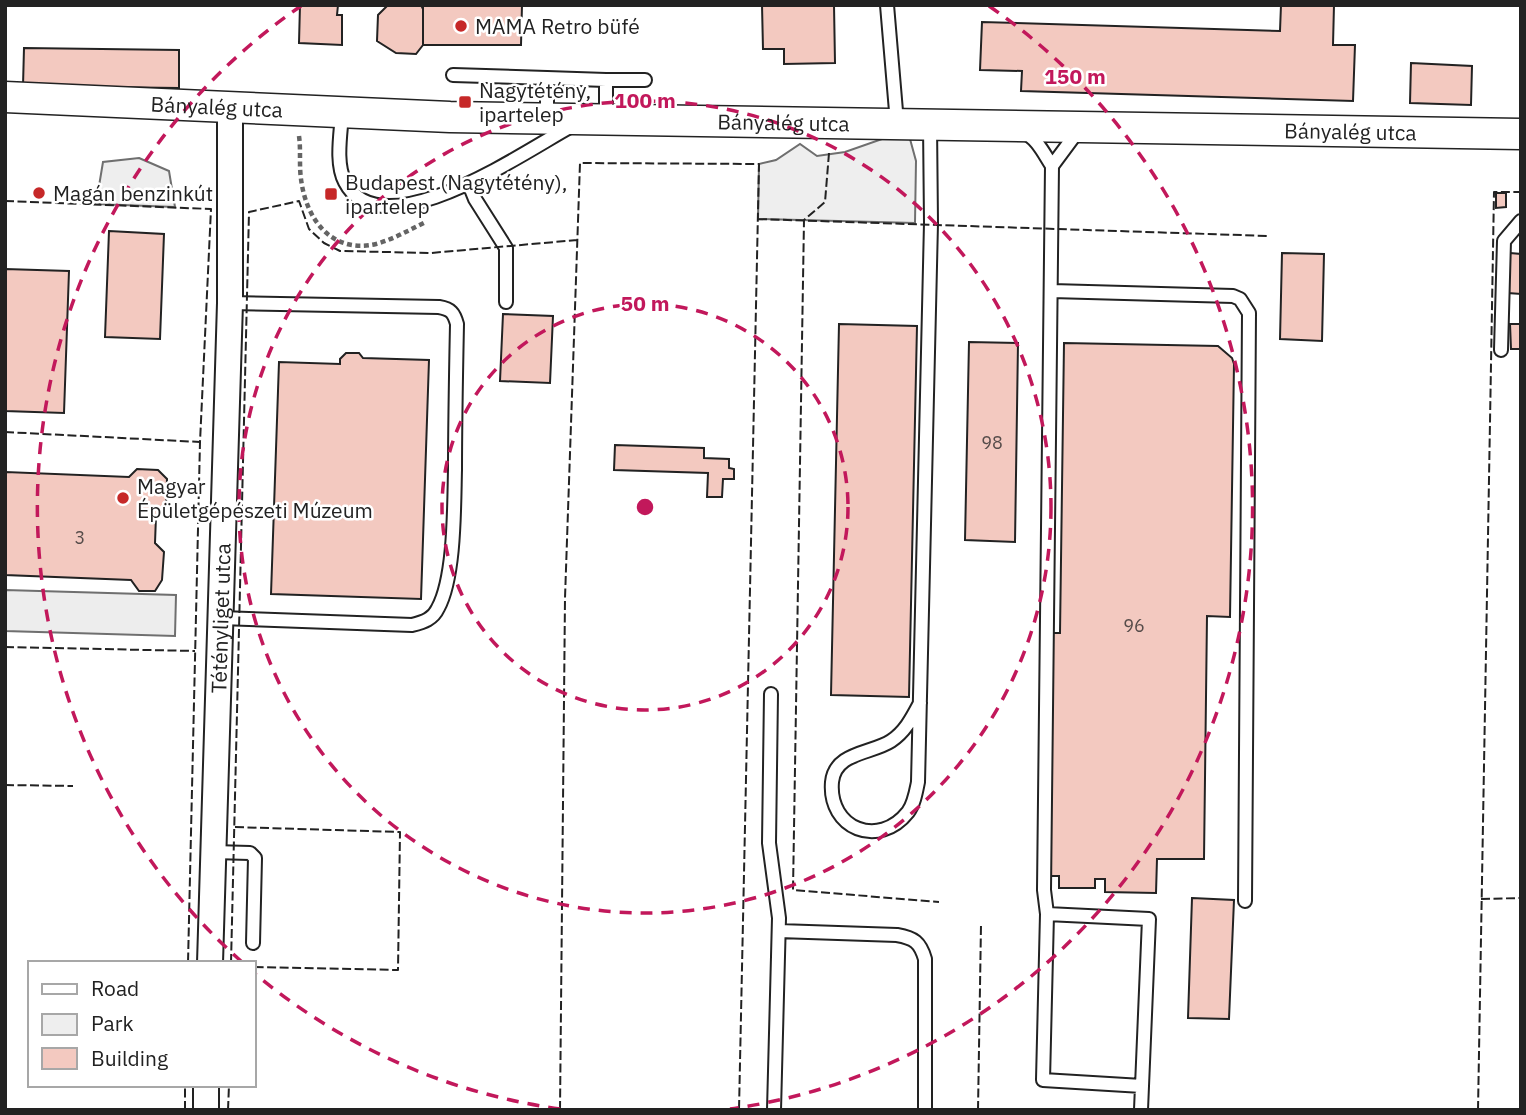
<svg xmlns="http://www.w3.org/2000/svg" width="1526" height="1115" font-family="'IBM Plex Sans',sans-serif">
  <rect width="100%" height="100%" fill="#fff"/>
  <!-- green -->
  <path fill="#eee" stroke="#6f6f6f" stroke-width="2" d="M 882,139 L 910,139 L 916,161 L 915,223 L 758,219 L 759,164 L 776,160 L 800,144 L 817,156 L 845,152 Z
    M 139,158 L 169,171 L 175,207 L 96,204 L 103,162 Z"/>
  <!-- parking -->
  <path fill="#ededed" stroke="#6f6f6f" stroke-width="2" d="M 5,590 L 176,595 L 175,636 L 5,631 Z"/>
  <!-- building -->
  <path fill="#f3c9c0" stroke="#222" stroke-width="2" d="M 300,5 L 338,5 L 337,15 L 342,15 L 342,45 L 299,43 Z
    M 388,5 L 421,5 L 423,9 L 423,45 L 416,54 L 396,53 L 377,41 L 378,15 Z
    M 423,5 L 522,5 L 521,45 L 423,45 Z
    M 762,5 L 834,5 L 835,63 L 784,64 L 784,49 L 763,49 Z
    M 1281,5 L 1334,5 L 1333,45 L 1355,45 L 1353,101 L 1021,91 L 1022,71 L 980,70 L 982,22 L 1280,31 Z
    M 24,48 L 179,50 L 179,88 L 23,86 Z
    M 1411,63 L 1472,66 L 1471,105 L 1410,103 Z
    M 1496,193 L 1506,193 L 1506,207 L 1496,208 Z
    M 109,231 L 164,234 L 160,339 L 105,337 Z
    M 1282,253 L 1324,254 L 1322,341 L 1280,339 Z
    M 1510,253 L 1521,254 L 1521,294 L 1508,293 Z
    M 5,269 L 69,271 L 64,413 L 5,411 Z
    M 503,314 L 553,316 L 550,383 L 500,381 Z
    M 839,324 L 917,326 L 909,697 L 831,695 Z
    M 1510,324 L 1521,324 L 1521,349 L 1511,349 Z
    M 969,342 L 1018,343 L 1015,542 L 965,540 Z
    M 1064,343 L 1218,346 L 1232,358 L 1234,364 L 1230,617 L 1207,616 L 1204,859 L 1157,859 L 1156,893 L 1105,892 L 1105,879 L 1095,879 L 1095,888 L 1059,888 L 1059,876 L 1048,876 L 1051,633 L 1060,633 Z
    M 346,353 L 359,353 L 363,358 L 429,360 L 421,599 L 271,594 L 279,362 L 340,364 L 340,359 Z
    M 615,445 L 704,448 L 704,458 L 729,459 L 729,468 L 734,469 L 734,479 L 723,479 L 722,497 L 707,497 L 708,473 L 614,470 Z
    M 137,469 L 158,470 L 167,479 L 166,505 L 156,516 L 155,543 L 164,552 L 162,580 L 155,591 L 139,591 L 131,580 L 5,575 L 6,472 L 129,477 Z
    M 1192,898 L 1234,900 L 1229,1019 L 1188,1018 Z"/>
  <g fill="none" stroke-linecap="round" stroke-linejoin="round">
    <!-- service casing -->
    <g stroke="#222" stroke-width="16">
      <path id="service" d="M 887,5 L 897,123
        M 453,75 L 547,78
        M 606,80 L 645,80
        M 342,113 C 341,133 335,163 345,182 C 381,252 527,150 570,127
        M 547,118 L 547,78 L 606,80 L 606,119
        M 1023,132 C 1037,138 1044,154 1052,166
        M 1080,133 L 1075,135 L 1052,166 L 1044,890 L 1047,914 L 1043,1080 L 1142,1086
        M 469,184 L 475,199 L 506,248 L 506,302
        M 1052,291 L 1233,296 L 1240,299 L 1249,313 L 1245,901
        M 1501,350 L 1504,241 L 1521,221
        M 221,618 L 412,625 C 424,622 433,619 438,608 C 455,577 454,506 455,470 C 455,421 456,373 457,324 C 454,313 451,309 439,307 L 230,303
        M 771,694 L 769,843 L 779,918 L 774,1110
        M 920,703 C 912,718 905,732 891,741 C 871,754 835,752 832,782 C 828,829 879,849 908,812 C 914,804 916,792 918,782 L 931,223 L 930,124
        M 213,852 L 250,853 L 255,858 L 253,943
        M 1047,914 L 1149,919 L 1141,1110
        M 779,931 L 897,935 C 914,938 920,942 925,959 L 925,1110"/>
    </g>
    <!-- minor casing -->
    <g stroke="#222" stroke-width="28">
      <g id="minor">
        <path id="s1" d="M 210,963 L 230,303 L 230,108"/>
        <path d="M 206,1110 L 206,1085"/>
      </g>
    </g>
    <!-- tertiary casing -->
    <g stroke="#222" stroke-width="33">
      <g id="tertiary">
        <path id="s2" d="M 5,97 L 450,117 L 1521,134"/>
      </g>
    </g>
    <!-- path -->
    <path stroke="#646464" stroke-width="4.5" stroke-dasharray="5 3.5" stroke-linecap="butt" d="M 299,136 C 301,150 299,165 301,179 C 306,219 331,254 376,244 C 394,239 409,230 426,222"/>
    <!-- service -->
    <use href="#service" stroke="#fff" stroke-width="12"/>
    <!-- minor -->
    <use href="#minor" stroke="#fff" stroke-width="24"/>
    <!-- tertiary -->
    <use href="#tertiary" stroke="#fff" stroke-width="30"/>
    <!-- fence -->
    <path stroke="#222" stroke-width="2" stroke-dasharray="9 3.5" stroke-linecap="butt" d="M 829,153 L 825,202 L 804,220 L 793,890 L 939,902
      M 5,201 L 211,209 L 200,442 L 188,963
      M 758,219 L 1268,236
      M 5,432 L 200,442
      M 5,647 L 195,651
      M 5,785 L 73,786
      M 235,827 L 400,832 L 398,970 L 254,967
      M 1481,899 L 1521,898
      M 231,963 L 249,212 L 299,201 L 309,229 L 324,243 L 340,251 L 431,253 L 577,240
      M 185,1110 L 185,1085
      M 228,1110 L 229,1085
      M 560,1110 L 565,598 L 580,163 L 759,164 L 739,1110
      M 978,1110 L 981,925
      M 1478,1110 L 1494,192 L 1521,192"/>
  </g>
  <!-- distance rings -->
  <g fill="none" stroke="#c2185b" stroke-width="3.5" stroke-dasharray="12 9">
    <circle cx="645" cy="507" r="203"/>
    <circle cx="645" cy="507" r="406"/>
    <path d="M560 1109A608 608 0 0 1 254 973M242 962A608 608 0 0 1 301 6M989 6A608 608 0 0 1 730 1109"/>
  </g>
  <!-- markers -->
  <g fill="#c62828" stroke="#fff" stroke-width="2.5">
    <circle cx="461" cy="26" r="7"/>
    <rect x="458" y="95" width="14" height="14" rx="3.5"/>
    <circle cx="39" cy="193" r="7"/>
    <rect x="324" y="187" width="14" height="14" rx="3.5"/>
    <circle cx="123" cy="498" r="7"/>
  </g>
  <g text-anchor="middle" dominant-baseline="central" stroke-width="5" stroke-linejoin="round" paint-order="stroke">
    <!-- number labels -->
    <g font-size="18" fill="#564c4a">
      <text x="992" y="442">98</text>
      <text x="80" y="537">3</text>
      <text x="1134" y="625">96</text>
    </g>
    <!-- poi labels -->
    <g font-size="21" fill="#222" stroke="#fff" text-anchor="start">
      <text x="475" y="26">MAMA Retro büfé</text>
      <text x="479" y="90">Nagytétény,<tspan x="479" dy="24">ipartelep</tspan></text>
      <text x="345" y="182">Budapest (Nagytétény),<tspan x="345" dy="24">ipartelep</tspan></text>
      <text x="53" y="193">Magán benzinkút</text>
      <text x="137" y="486">Magyar<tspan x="137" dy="24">Épületgépészeti Múzeum</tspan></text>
    </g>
    <!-- street labels -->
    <g font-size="21" fill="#222" stroke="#fff">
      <text stroke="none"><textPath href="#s2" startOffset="212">Bányalég utca</textPath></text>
      <text stroke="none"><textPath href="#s2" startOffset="779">Bányalég utca</textPath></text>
      <text stroke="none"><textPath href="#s2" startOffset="1346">Bányalég utca</textPath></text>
      <text stroke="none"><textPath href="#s1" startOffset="345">Tétényliget utca</textPath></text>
    </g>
  </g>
  <circle cx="645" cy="507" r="10" fill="#c2185b" stroke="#fff" stroke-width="3.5"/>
  <g font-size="21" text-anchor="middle" font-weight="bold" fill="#c2185b" stroke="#fff" stroke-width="5" stroke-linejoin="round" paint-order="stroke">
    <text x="1075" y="84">150 m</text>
    <text x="645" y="108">100 m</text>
    <text x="645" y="311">50 m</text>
  </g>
  <!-- border -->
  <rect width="1526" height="1115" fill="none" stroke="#222222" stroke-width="14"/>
  <!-- legend -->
  <rect x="28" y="961" width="228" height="126" fill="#ffffff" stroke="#a7a7a7" stroke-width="2"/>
  <rect x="42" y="984" width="35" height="10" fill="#ffffff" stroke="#a7a7a7" stroke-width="2"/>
  <text x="91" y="996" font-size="21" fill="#222222">Road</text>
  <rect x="42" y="1014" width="35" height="21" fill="#eeeeee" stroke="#a7a7a7" stroke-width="2"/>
  <text x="91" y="1031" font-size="21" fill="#222222">Park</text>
  <rect x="42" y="1048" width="35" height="21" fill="#f3c9c0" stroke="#a7a7a7" stroke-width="2"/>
  <text x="91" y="1066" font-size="21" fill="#222222">Building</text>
</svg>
